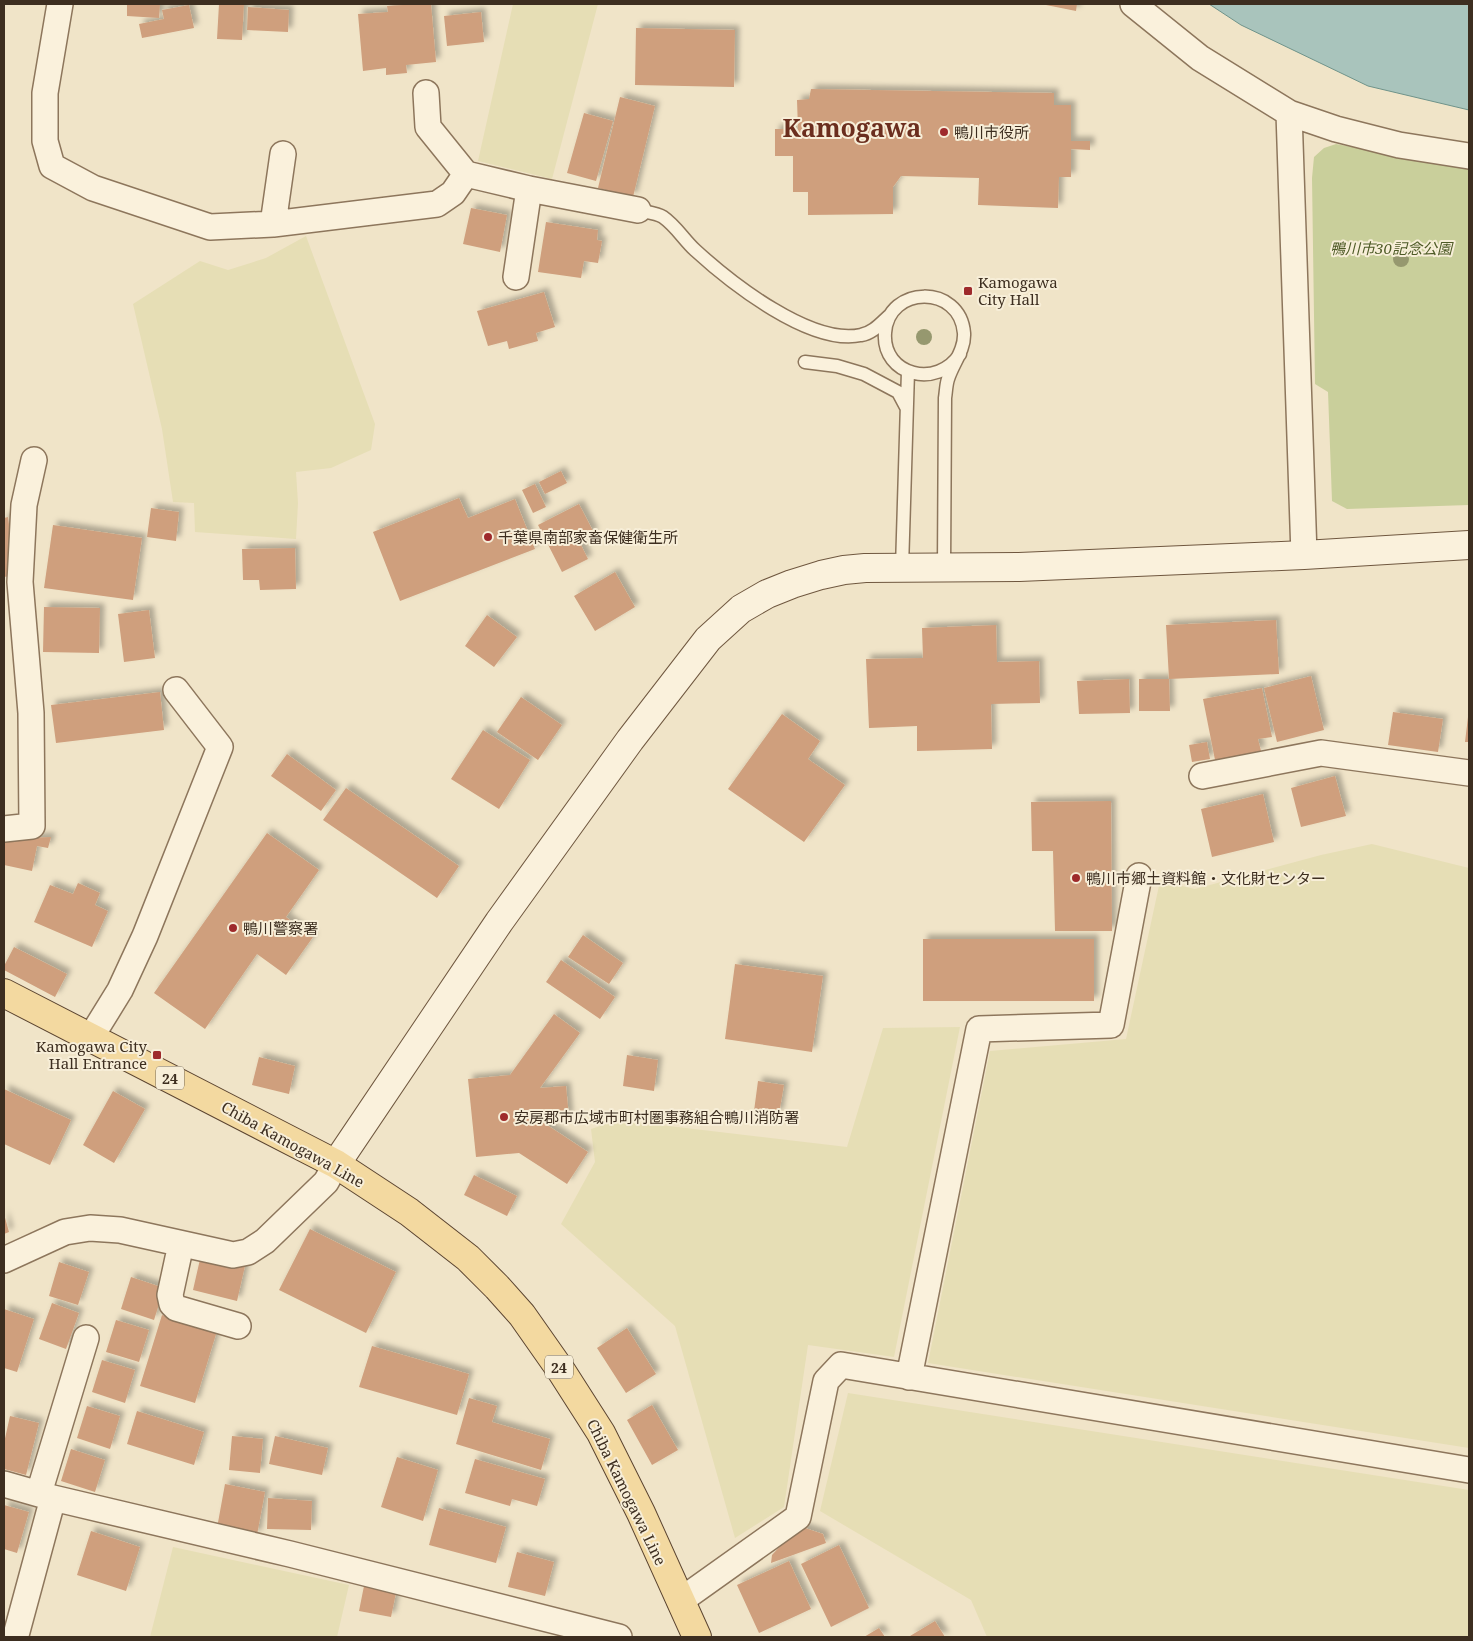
<svg xmlns="http://www.w3.org/2000/svg" width="1473" height="1641" font-family="'Noto Serif','Noto Sans JP',serif">
  <defs>
    <filter id="shadow"><feDropShadow dx="4.5" dy="-4.5" stdDeviation="2.5" flood-color="#0004"/></filter>
  </defs>
  <rect width="100%" height="100%" fill="#f0e4c8"/>
  <!-- farmland -->
  <path fill="#e6deb5" d="M 513,4 L 598,4 L 552,179 L 478,161 Z
    M 306,236 L 375,424 L 371,450 L 331,468 L 296,472 L 298,503 L 296,539 L 195,532 L 194,503 L 173,502 L 162,429 L 133,304 L 200,261 L 228,270 L 266,258 Z
    M 1372,844 L 1469,868 L 1469,1448 L 928,1363 L 990,1051 L 1126,1039 L 1160,881 L 1195,889 L 1321,855 Z
    M 960,1027 L 894,1357 L 808,1345 L 784,1507 L 735,1538 L 675,1326 L 561,1224 L 595,1162 L 591,1129 L 618,1120 L 847,1147 L 883,1028 Z
    M 848,1393 L 1469,1490 L 1469,1637 L 987,1637 L 971,1600 L 820,1511 Z
    M 173,1547 L 349,1585 L 337,1637 L 150,1637 Z"/>
  <!-- green -->
  <path fill="#c9cf9b" d="M 1336,144 L 1469,169 L 1469,505 L 1347,509 L 1332,501 L 1328,392 L 1315,384 L 1312,178 L 1314,157 L 1324,148 Z"/>
  <!-- water -->
  <path fill="#a9c4bc" stroke="#6f938a" d="M 1209,4 L 1469,4 L 1469,110 L 1368,86 L 1241,25 Z"/>
  <!-- building -->
  <path fill="#cf9f7d" filter="url(#shadow)" d="M 127,4 L 160,4 L 159,18 L 127,16 Z
    M 219,4 L 244,4 L 242,40 L 217,39 Z
    M 419,4 L 431,4 L 436,62 L 406,65 L 407,73 L 386,75 L 386,68 L 363,71 L 358,14 L 388,12 L 387,6 Z
    M 1041,4 L 1077,4 L 1076,11 Z
    M 189,5 L 194,28 L 142,38 L 139,24 L 164,19 L 162,10 Z
    M 248,7 L 289,10 L 288,32 L 247,30 Z
    M 481,12 L 484,42 L 447,46 L 444,16 Z
    M 636,28 L 735,30 L 734,87 L 635,85 Z
    M 811,89 L 1054,93 L 1054,105 L 1071,105 L 1071,141 L 1090,141 L 1090,150 L 1071,149 L 1071,177 L 1059,177 L 1058,208 L 978,205 L 979,178 L 901,176 L 893,187 L 893,214 L 808,215 L 808,192 L 793,192 L 793,156 L 775,156 L 775,129 L 798,129 L 797,100 L 809,99 Z
    M 620,97 L 655,106 L 633,197 L 598,188 Z
    M 584,113 L 613,121 L 596,181 L 567,173 Z
    M 471,208 L 507,215 L 500,252 L 463,244 Z
    M 546,222 L 598,230 L 597,240 L 602,241 L 598,263 L 584,261 L 581,278 L 538,272 Z
    M 544,292 L 555,327 L 536,333 L 538,341 L 509,349 L 507,341 L 488,346 L 477,311 Z
    M 561,471 L 567,483 L 545,494 L 539,482 Z
    M 535,484 L 546,507 L 533,513 L 522,490 Z
    M 459,498 L 468,518 L 515,499 L 535,549 L 400,601 L 373,532 Z
    M 579,504 L 594,533 L 579,541 L 588,559 L 562,572 L 538,525 Z
    M 151,508 L 179,512 L 176,541 L 147,537 Z
    M 8,517 L 16,575 L 4,577 L 4,518 Z
    M 53,525 L 142,538 L 133,600 L 44,588 Z
    M 295,548 L 296,589 L 260,590 L 259,580 L 243,580 L 242,549 Z
    M 615,572 L 635,607 L 595,631 L 574,596 Z
    M 44,607 L 100,608 L 99,653 L 43,652 Z
    M 149,610 L 155,658 L 124,662 L 118,614 Z
    M 487,615 L 517,637 L 494,667 L 465,646 Z
    M 1276,620 L 1279,674 L 1169,679 L 1166,625 Z
    M 996,625 L 997,662 L 1039,661 L 1040,703 L 991,704 L 992,749 L 917,751 L 917,726 L 869,728 L 866,659 L 923,658 L 922,628 Z
    M 1311,676 L 1324,730 L 1277,742 L 1264,688 Z
    M 1129,679 L 1130,713 L 1079,714 L 1077,681 Z
    M 1139,679 L 1169,679 L 1170,711 L 1139,711 Z
    M 1262,688 L 1272,737 L 1258,739 L 1261,751 L 1215,760 L 1203,699 Z
    M 160,692 L 164,730 L 56,743 L 51,705 Z
    M 521,697 L 562,725 L 538,760 L 497,732 Z
    M 1393,712 L 1443,719 L 1438,752 L 1388,745 Z
    M 782,714 L 820,741 L 808,759 L 845,785 L 804,842 L 728,789 Z
    M 1468,717 L 1469,717 L 1469,742 L 1465,742 Z
    M 483,730 L 530,760 L 499,809 L 451,779 Z
    M 1207,742 L 1210,759 L 1192,762 L 1189,745 Z
    M 287,754 L 336,790 L 321,811 L 271,776 Z
    M 1335,776 L 1346,816 L 1301,827 L 1291,788 Z
    M 346,788 L 459,866 L 437,898 L 323,820 Z
    M 1263,794 L 1274,842 L 1212,857 L 1201,809 Z
    M 1111,801 L 1112,931 L 1055,931 L 1053,851 L 1032,851 L 1031,802 Z
    M 267,833 L 319,870 L 286,917 L 313,937 L 286,975 L 257,954 L 205,1029 L 154,993 Z
    M 51,837 L 48,848 L 37,846 L 32,871 L 4,865 L 4,839 Z
    M 78,883 L 100,893 L 95,905 L 108,911 L 92,947 L 34,922 L 50,885 L 73,894 Z
    M 583,935 L 623,963 L 609,984 L 568,957 Z
    M 923,939 L 1094,939 L 1094,1001 L 923,1001 Z
    M 14,947 L 67,974 L 55,997 L 4,970 L 4,966 Z
    M 561,960 L 615,997 L 600,1019 L 546,982 Z
    M 735,964 L 823,976 L 812,1052 L 725,1039 Z
    M 554,1014 L 580,1033 L 540,1088 L 566,1086 L 569,1117 L 538,1119 L 588,1152 L 567,1184 L 519,1153 L 476,1157 L 468,1079 L 510,1075 Z
    M 627,1055 L 658,1060 L 654,1091 L 623,1086 Z
    M 259,1057 L 295,1066 L 289,1094 L 252,1085 Z
    M 758,1081 L 784,1085 L 779,1114 L 754,1111 Z
    M 4,1089 L 71,1120 L 50,1165 L 4,1144 Z
    M 113,1091 L 145,1109 L 114,1163 L 83,1145 Z
    M 474,1175 L 517,1196 L 507,1216 L 464,1195 Z
    M 4,1214 L 9,1232 L 4,1234 Z
    M 310,1229 L 396,1272 L 366,1333 L 279,1290 Z
    M 201,1255 L 245,1266 L 237,1301 L 193,1290 Z
    M 59,1262 L 89,1272 L 78,1305 L 49,1296 Z
    M 131,1277 L 164,1288 L 154,1320 L 121,1309 Z
    M 52,1303 L 79,1313 L 66,1349 L 39,1339 Z
    M 4,1309 L 34,1319 L 17,1372 L 4,1368 Z
    M 162,1315 L 217,1331 L 195,1403 L 140,1386 Z
    M 116,1320 L 149,1330 L 139,1362 L 106,1352 Z
    M 627,1328 L 656,1374 L 626,1393 L 597,1348 Z
    M 372,1346 L 469,1374 L 457,1415 L 359,1387 Z
    M 102,1360 L 135,1370 L 125,1403 L 92,1392 Z
    M 469,1398 L 497,1406 L 492,1422 L 550,1439 L 541,1470 L 456,1444 Z
    M 652,1405 L 678,1450 L 652,1465 L 627,1420 Z
    M 87,1406 L 120,1416 L 110,1449 L 77,1438 Z
    M 137,1411 L 204,1432 L 194,1465 L 127,1444 Z
    M 10,1416 L 39,1423 L 26,1475 L 4,1469 L 4,1443 Z
    M 232,1436 L 263,1439 L 260,1473 L 229,1470 Z
    M 275,1436 L 328,1448 L 322,1475 L 269,1464 Z
    M 71,1449 L 105,1460 L 95,1492 L 61,1481 Z
    M 397,1457 L 438,1470 L 423,1521 L 381,1507 Z
    M 475,1459 L 545,1479 L 537,1506 L 512,1499 L 510,1506 L 465,1493 Z
    M 225,1484 L 265,1492 L 257,1535 L 217,1528 Z
    M 268,1498 L 312,1501 L 311,1530 L 267,1529 Z
    M 4,1505 L 29,1512 L 17,1553 L 4,1549 Z
    M 439,1508 L 506,1527 L 496,1563 L 429,1545 Z
    M 799,1526 L 823,1534 L 826,1543 L 771,1563 L 772,1555 Z
    M 91,1531 L 140,1547 L 126,1591 L 77,1575 Z
    M 839,1545 L 869,1608 L 831,1627 L 801,1564 Z
    M 517,1552 L 554,1562 L 545,1596 L 508,1587 Z
    M 789,1561 L 811,1609 L 759,1633 L 737,1585 Z
    M 364,1586 L 396,1593 L 391,1617 L 359,1611 Z
    M 935,1621 L 945,1637 L 911,1637 L 910,1636 Z
    M 879,1628 L 885,1637 L 864,1637 Z"/>
  <g fill="none" stroke-linecap="round" stroke-linejoin="round">
    <!-- lane casing -->
    <g stroke="#8d765c" stroke-width="15">
      <path id="lane" d="M 638,210 C 646,212 657,213 663,217 C 676,226 684,240 695,250 C 731,283 811,346 861,335 C 873,333 881,323 889,316
        M 805,362 L 837,366 L 864,374 L 898,392 L 906,407
        M 902,568 L 908,371
        M 944,568 L 945,398 C 946,392 946,385 948,379 C 953,363 965,350 964,333 C 960,284 888,285 885,333 C 882,376 938,389 960,354"/>
    </g>
    <!-- street casing -->
    <g stroke="#8d765c" stroke-width="28">
      <path id="street" d="M 60,4 L 45,93 L 45,141 L 52,166 L 93,188 L 210,227 L 273,224 L 437,204 L 453,193 L 466,174
        M 1133,4 L 1200,58 L 1289,113 L 1336,129 L 1399,145 L 1469,156
        M 426,93 L 428,127 L 466,174 L 529,189 L 638,210
        M 1289,113 L 1304,555
        M 273,224 L 283,154
        M 516,277 L 529,189
        M 1202,776 L 1321,753 L 1469,773
        M 4,829 L 32,826 L 31,713 L 20,582 L 24,505 L 34,460
        M 91,1037 L 120,990 L 145,936 L 220,747 L 176,690
        M 181,1244 L 170,1295 L 172,1304 L 176,1308 L 238,1326
        M 4,1260 L 65,1232 L 90,1228 L 120,1230 L 233,1255 L 248,1252 L 265,1241 L 326,1182 L 336,1164
        M 909,1377 L 979,1029 L 1111,1025 L 1139,876
        M 4,1484 L 53,1498 L 290,1554 L 619,1637
        M 39,1493 L 86,1338
        M 680,1601 L 798,1517 L 826,1381 L 841,1365 L 1469,1470
        M 16,1635 L 53,1498"/>
    </g>
    <!-- secondary casing -->
    <g stroke="#6f573f" stroke-width="30">
      <path id="secondary" d="M 336,1164 L 499,922 L 630,740 L 708,639 L 741,609 L 767,594 L 792,584 L 821,575 L 844,570 L 865,568 L 1019,567 L 1304,555 L 1469,545"/>
    </g>
    <!-- primary casing -->
    <g stroke="#5b4430" stroke-width="30">
      <path id="primary" d="M 4,993 L 336,1164 L 409,1212 L 468,1258 L 497,1287 L 522,1315 L 562,1372 L 601,1433 L 641,1513 L 697,1637"/>
    </g>
    <!-- lane -->
    <use href="#lane" stroke="#faf1dc" stroke-width="12"/>
    <!-- street -->
    <use href="#street" stroke="#faf1dc" stroke-width="25"/>
    <!-- secondary -->
    <use href="#secondary" stroke="#faf1dc" stroke-width="28"/>
    <!-- primary -->
    <use href="#primary" stroke="#f3d9a0" stroke-width="28"/>
  </g>
  <!-- trees -->
  <g fill="#96986f">
    <circle cx="1401" cy="259" r="8"/>
    <circle cx="924" cy="337" r="8"/>
  </g>
  <!-- markers -->
  <g fill="#9e2a2b" stroke="#f7eed8" stroke-width="2">
    <circle cx="944" cy="132" r="5"/>
    <rect x="963" y="286" width="10" height="10" rx="2.5"/>
    <circle cx="488" cy="537" r="5"/>
    <circle cx="1076" cy="878" r="5"/>
    <circle cx="233" cy="928" r="5"/>
    <rect x="152" y="1050" width="10" height="10" rx="2.5"/>
    <circle cx="504" cy="1117" r="5"/>
  </g>
  <g text-anchor="middle" dominant-baseline="central" stroke-width="4" stroke-linejoin="round" paint-order="stroke">
    <!-- shield labels -->
    <g fill="#f7eed8" stroke="#756857" stroke-width="1">
      <rect x="156" y="1066.5" width="28" height="23" rx="4"/>
      <rect x="545" y="1355.5" width="28" height="23" rx="4"/>
    </g>
    <g font-size="14" font-weight="bold" fill="#3d2e20">
      <text x="170" y="1078">24</text>
      <text x="559" y="1367">24</text>
    </g>
    <!-- poi labels -->
    <g font-size="15" fill="#3d2e20" stroke="#f7eed8" text-anchor="start">
      <text x="954" y="132">鴨川市役所</text>
      <text x="978" y="282">Kamogawa<tspan x="978" dy="17">City Hall</tspan></text>
      <text x="498" y="537">千葉県南部家畜保健衛生所</text>
      <text x="1086" y="878">鴨川市郷土資料館・文化財センター</text>
      <text x="243" y="928">鴨川警察署</text>
      <text x="147" y="1046" text-anchor="end">Kamogawa City<tspan x="147" dy="17">Hall Entrance</tspan></text>
      <text x="514" y="1117">安房郡市広域市町村圏事務組合鴨川消防署</text>
    </g>
    <!-- park labels -->
    <g font-size="15" font-style="italic" fill="#4d5a26" stroke="#f7eed8">
      <text x="1391" y="248">鴨川市30記念公園</text>
    </g>
    <!-- street labels -->
    <g font-size="15" fill="#3d2e20" stroke="#f7eed8">
      <text transform="translate(293 1144) rotate(29)">Chiba Kamogawa Line</text>
      <text transform="translate(627 1492) rotate(64)">Chiba Kamogawa Line</text>
    </g>
    <!-- town labels -->
    <g font-size="25" font-weight="bold" fill="#6b2e1e" stroke="#f7eed8">
      <text x="852" y="127">Kamogawa</text>
    </g>
  </g>
  <!-- border -->
  <rect width="1473" height="1641" fill="none" stroke="#3d2e20" stroke-width="10"/>
</svg>
